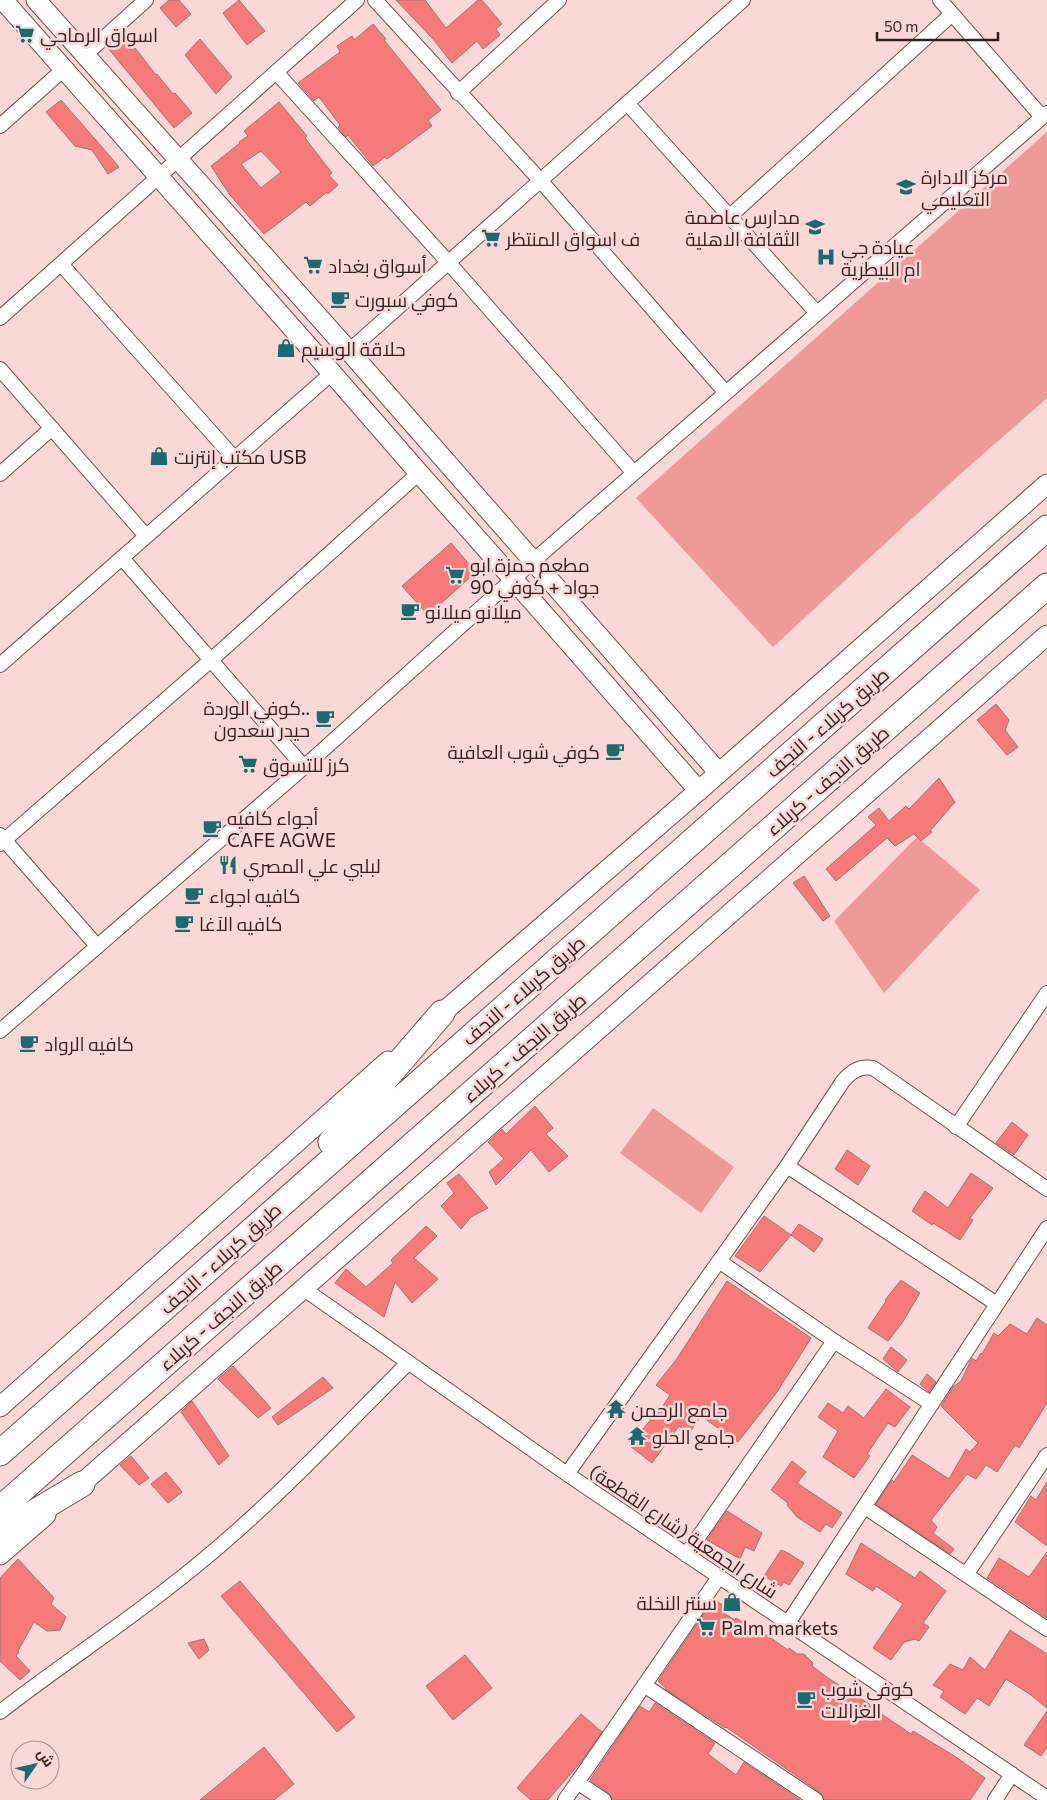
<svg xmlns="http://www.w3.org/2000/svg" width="1047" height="1800" font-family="Commissioner,Cairo,sans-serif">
  <rect width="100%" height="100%" fill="#fad8d7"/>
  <!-- green -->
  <path fill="#ee9a98" d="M 1047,132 L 1047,398 L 957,477 L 773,647 L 636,498 Z
    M 917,837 L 980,890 L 884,993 L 834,921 Z
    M 653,1108 L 734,1167 L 701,1213 L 620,1153 Z"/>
  <!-- building -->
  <path fill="#f77a7b" stroke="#a37270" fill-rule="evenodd" d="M 169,0 L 179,0 L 191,14 L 176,27 L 160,8 Z
    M 239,0 L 265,31 L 247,45 L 223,13 Z
    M 396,0 L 425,0 L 446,28 L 478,0 L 482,0 L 502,24 L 496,29 L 500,35 L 483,49 L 477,41 L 452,63 L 433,39 Z
    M 373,24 L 386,39 L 384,40 L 441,110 L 428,120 L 432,126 L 387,159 L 385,157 L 373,166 L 348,135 L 346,137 L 338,127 L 340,125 L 319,97 L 314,101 L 298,83 L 340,52 L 337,46 L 352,36 L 354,40 Z
    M 120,35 L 126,41 L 128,39 L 156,75 L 157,74 L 173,94 L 175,93 L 192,113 L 174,128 L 107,47 Z
    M 200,39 L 232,77 L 216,94 L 185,55 Z
    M 61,100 L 108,154 L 119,167 L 108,174 L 92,150 L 75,146 L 46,112 Z
    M 279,102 L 307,136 L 305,138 L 332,173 L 329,175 L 338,185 L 328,194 L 327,192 L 310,206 L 306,202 L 264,234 L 230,195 L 211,166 L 240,143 L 239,142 L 248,136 L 244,131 ZM 261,151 L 281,172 L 261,188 L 241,164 Z
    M 451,543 L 476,572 L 428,615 L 402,586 Z
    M 996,704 L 1009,720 L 1005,730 L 1018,747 L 1007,755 L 977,720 Z
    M 939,778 L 955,802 L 930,831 L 932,832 L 921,841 L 914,834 L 895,846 L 887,838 L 836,881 L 826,869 L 876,825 L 868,817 L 879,808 L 889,821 L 906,806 L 909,809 Z
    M 804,876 L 830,916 L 823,921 L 793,883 Z
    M 535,1106 L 553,1128 L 546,1134 L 568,1156 L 549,1172 L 531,1150 L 496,1185 L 489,1172 L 504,1159 L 488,1142 L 502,1129 L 506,1134 Z
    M 1012,1122 L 1028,1135 L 1014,1155 L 996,1143 Z
    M 847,1150 L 870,1166 L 858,1185 L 835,1169 Z
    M 971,1173 L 993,1188 L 970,1218 L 973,1220 L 960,1240 L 933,1223 L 932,1225 L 912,1211 L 925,1191 L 948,1208 Z
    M 459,1174 L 488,1208 L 471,1217 L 461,1229 L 441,1206 L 454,1193 L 447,1183 Z
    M 764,1216 L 791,1235 L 760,1272 L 735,1256 Z
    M 799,1224 L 823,1239 L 814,1252 L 791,1235 Z
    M 426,1226 L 437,1236 L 414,1258 L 438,1279 L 412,1303 L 395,1282 L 384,1317 L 335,1283 L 346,1269 L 366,1287 L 393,1263 L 391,1260 Z
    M 901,1280 L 920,1293 L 902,1323 L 888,1341 L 868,1328 L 886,1301 L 885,1300 Z
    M 727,1281 L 811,1338 L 777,1392 L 738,1442 L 701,1416 L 689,1433 L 679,1426 L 652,1463 L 630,1446 L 651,1419 L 653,1421 L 670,1395 L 656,1385 L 676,1360 Z
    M 1037,1318 L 1047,1325 L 1047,1403 L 1019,1448 L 1015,1445 L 997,1472 L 986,1465 L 976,1479 L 967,1474 L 931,1520 L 937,1527 L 933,1533 L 954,1549 L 950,1554 L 876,1504 L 892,1480 L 894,1482 L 912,1455 L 949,1479 L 966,1449 L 970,1452 L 978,1443 L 941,1406 L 953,1387 L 961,1381 L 972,1358 L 976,1361 L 981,1353 L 982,1354 L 994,1333 L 998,1336 L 1010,1324 L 1027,1334 Z
    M 891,1347 L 907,1360 L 898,1372 L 883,1359 Z
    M 233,1366 L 271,1408 L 258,1418 L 218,1379 Z
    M 927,1374 L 936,1382 L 929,1392 L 920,1384 Z
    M 323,1377 L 333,1388 L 278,1425 L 272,1417 Z
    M 886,1389 L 910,1407 L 895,1427 L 888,1423 L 867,1454 L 870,1456 L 854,1478 L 823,1457 L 838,1431 L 818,1417 L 828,1403 L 843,1413 L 848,1406 L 864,1418 Z
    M 192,1401 L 229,1456 L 219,1465 L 181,1412 Z
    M 131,1456 L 149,1478 L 139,1485 L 120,1465 Z
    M 792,1461 L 806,1472 L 797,1483 L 842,1513 L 832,1528 L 826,1524 L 820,1532 L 797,1517 L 787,1505 L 788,1503 L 771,1490 Z
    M 166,1472 L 182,1492 L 168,1503 L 151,1484 Z
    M 1047,1482 L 1047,1546 L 1015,1522 L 1031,1496 L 1036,1500 Z
    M 727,1511 L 762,1533 L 754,1551 L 745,1547 L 740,1559 L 707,1540 Z
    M 861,1543 L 915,1578 L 920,1571 L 946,1591 L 923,1623 L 929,1627 L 919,1641 L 915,1639 L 904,1642 L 891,1660 L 873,1648 L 903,1604 L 876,1586 L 873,1591 L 846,1574 Z
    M 781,1550 L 788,1553 L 804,1563 L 789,1585 L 784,1582 L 781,1586 L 764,1576 Z
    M 1047,1552 L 1047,1618 L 987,1578 L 999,1558 L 1029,1577 Z
    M 18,1559 L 54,1598 L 51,1604 L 66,1617 L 60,1630 L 47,1631 L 34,1622 L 18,1651 L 19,1652 L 16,1656 L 30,1671 L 20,1680 L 0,1661 L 0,1578 Z
    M 240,1581 L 355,1717 L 337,1732 L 221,1596 Z
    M 714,1599 L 725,1607 L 722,1612 L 735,1620 L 736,1618 L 764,1636 L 765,1634 L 788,1650 L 789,1648 L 797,1654 L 804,1654 L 813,1663 L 812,1666 L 828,1678 L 879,1710 L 877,1711 L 911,1734 L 913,1731 L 956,1757 L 985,1778 L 970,1800 L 825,1800 L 821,1793 L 726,1727 L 725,1728 L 665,1689 L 666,1688 L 658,1681 Z
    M 1010,1630 L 1047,1654 L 1047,1708 L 1031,1695 L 1006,1679 L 989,1706 L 977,1698 L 965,1714 L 940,1697 L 944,1691 L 933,1685 L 950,1664 L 963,1670 L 970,1657 L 985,1670 Z
    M 204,1639 L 209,1650 L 199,1659 L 188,1643 Z
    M 465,1655 L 492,1688 L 453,1720 L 426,1686 Z
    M 655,1703 L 715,1743 L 708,1754 L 736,1775 L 744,1762 L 800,1800 L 613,1800 L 609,1793 L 590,1780 L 640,1706 L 649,1712 Z
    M 1047,1711 L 1047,1747 L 1041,1756 L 1024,1745 Z
    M 581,1714 L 602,1732 L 580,1763 L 548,1800 L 531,1800 L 517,1788 Z
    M 264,1747 L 294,1784 L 274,1800 L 200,1800 Z"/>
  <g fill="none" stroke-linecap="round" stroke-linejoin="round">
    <!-- street casing -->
    <g stroke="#7a4c4b" stroke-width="16">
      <path id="street" d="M 375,0 L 540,180 L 726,393
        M 940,0 L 1042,117
        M 85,55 L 146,0
        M 276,72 L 448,262 L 634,473
        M 458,93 L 559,0
        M 627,103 L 817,313
        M 0,126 L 64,69
        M 729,217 L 952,14
        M 61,264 L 235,459
        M 0,318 L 357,0
        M 349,351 L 743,0
        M 0,369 L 146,536
        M 0,474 L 52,428
        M 122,558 L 304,767
        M 0,665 L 332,373
        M 0,835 L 97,946
        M 0,844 L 211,660 L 419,473
        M 0,1031 L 304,767 L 532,562 L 1047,113
        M 956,1127 L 1047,993
        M 787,1166 L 997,1304
        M 304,1289 L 567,1474 L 1047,1798
        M 834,1341 L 932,1404
        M 567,1474 L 787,1166 L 843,1081 C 852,1071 859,1066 873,1068 L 1047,1189
        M 865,1507 L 1047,1629
        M 686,1555 L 834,1341 L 719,1261
        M 966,1575 L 1047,1455
        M 788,1623 L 1047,1228
        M 644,1685 L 816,1800
        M 0,1712 C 67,1660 138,1615 203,1560 C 276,1500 341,1430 408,1363
        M 577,1782 L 604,1800
        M 565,1800 L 719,1577
        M 995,1800 L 1012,1774"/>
    </g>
    <!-- secondary casing -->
    <g stroke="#7a4c4b" stroke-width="21">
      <path id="secondary" d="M 3,0 L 332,373 L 419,473 L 513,579 L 699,791
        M 36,0 L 349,351 L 719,773
        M 433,1021 L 719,773 L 1047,484
        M 0,1407 L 388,1061
        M 72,1492 L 1047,635
        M 0,1555 L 46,1515"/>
    </g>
    <!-- highway casing -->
    <g stroke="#7a4c4b" stroke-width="27">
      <path id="highway" d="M 331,1142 L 442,1013
        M 0,1453 L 1047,528
        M 0,1509 L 1047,586
        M 0,1533 L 82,1484"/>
    </g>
    <!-- street -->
    <use href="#street" stroke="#fff" stroke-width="14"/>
    <!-- secondary -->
    <use href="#secondary" stroke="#fff" stroke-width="19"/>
    <!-- highway -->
    <use href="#highway" stroke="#fff" stroke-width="25"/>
  </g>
  <!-- icons -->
  <defs>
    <g id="supermarket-bare" transform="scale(1.5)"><path d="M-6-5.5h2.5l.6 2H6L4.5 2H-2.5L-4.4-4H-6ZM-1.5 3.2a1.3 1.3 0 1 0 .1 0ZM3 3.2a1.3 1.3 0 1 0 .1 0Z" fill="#1c696e" stroke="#fad8d7" stroke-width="2.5" paint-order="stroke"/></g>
    <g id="school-bare" transform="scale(1.5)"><path d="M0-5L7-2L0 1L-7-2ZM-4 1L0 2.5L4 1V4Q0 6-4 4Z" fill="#1c696e" stroke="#fad8d7" stroke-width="2.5" paint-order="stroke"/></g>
    <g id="hospital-bare" transform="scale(1.5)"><path d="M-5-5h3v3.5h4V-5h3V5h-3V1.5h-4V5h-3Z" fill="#1c696e" stroke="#fad8d7" stroke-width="2.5" paint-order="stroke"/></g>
    <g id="cafe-bare" transform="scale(1.5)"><path d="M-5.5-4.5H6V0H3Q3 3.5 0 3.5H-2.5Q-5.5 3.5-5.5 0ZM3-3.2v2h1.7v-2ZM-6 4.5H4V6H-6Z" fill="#1c696e" stroke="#fad8d7" stroke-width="2.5" paint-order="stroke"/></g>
    <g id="shop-bare" transform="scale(1.5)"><path d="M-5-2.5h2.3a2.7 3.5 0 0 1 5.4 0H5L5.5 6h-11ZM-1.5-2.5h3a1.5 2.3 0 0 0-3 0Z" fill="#1c696e" stroke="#fad8d7" stroke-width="2.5" paint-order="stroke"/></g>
    <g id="restaurant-bare" transform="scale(1.5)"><path d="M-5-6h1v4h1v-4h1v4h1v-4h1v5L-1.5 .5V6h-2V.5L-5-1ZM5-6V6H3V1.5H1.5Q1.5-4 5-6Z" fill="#1c696e" stroke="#fad8d7" stroke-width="2.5" paint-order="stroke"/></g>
    <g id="temple-bare" transform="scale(1.5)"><path d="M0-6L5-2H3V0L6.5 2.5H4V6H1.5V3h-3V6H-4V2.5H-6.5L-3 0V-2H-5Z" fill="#1c696e" stroke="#fad8d7" stroke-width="2.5" paint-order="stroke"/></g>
  </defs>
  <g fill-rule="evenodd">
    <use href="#supermarket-bare" x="25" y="34"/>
    <use href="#school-bare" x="906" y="187"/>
    <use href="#school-bare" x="815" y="227"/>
    <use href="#supermarket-bare" x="491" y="238"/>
    <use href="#hospital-bare" x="826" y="257"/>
    <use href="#supermarket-bare" x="313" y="265"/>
    <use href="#cafe-bare" x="340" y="299"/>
    <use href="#shop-bare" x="286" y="348"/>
    <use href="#shop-bare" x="159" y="456"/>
    <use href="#supermarket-bare" x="455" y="575"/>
    <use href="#cafe-bare" x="410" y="611"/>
    <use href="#cafe-bare" x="325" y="718"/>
    <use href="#cafe-bare" x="615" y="751"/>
    <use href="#supermarket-bare" x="248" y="764"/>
    <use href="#cafe-bare" x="212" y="828"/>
    <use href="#restaurant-bare" x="228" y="865"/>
    <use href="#cafe-bare" x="194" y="895"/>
    <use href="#cafe-bare" x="184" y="923"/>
    <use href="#cafe-bare" x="29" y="1043"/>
    <use href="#temple-bare" x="616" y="1409"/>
    <use href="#temple-bare" x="637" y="1436"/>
    <use href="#shop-bare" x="732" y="1602"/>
    <use href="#supermarket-bare" x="706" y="1627"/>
    <use href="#cafe-bare" x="806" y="1699"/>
  </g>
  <g text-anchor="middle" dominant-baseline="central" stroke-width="5" stroke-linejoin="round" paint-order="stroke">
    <!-- poi labels -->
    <g font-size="19" fill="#331f1f" stroke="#fad8d7" text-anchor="start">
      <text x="40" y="34">اسواق الرماحي</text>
      <text x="921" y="176">مركز الادارة<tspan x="921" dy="22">التعليمي</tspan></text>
      <text x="800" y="216" text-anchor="end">مدارس عاصمة<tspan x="800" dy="22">الثقافة الاهلية</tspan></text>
      <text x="506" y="238">ف اسواق المنتظر</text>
      <text x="841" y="246">عيادة جي<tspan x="841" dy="22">ام البيطرية</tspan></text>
      <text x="328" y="265">أسواق بغداد</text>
      <text x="355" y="299">كوفي سبورت</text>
      <text x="301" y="348">حلاقة الوسيم</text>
      <text x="174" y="456">مكتب إنترنت USB</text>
      <text x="470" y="564">مطعم حمزة ابو<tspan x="470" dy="22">جواد + كوفي 90</tspan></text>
      <text x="425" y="611">ميلانو ميلانو</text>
      <text x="310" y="707" text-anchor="end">كوفي الوردة..<tspan x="310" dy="22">حيدر سعدون</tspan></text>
      <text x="600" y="751" text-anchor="end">كوفي شوب العافية</text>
      <text x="263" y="764">كرز للتسوق</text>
      <text x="227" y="817">أجواء كافيه<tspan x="227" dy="22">CAFE AGWE</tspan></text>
      <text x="243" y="865">لبلبي علي المصري</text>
      <text x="209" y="895">كافيه اجواء</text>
      <text x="199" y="923">كافيه الآغا</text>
      <text x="44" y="1043">كافيه الرواد</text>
      <text x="631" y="1409">جامع الرحمن</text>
      <text x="652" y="1436">جامع الحلو</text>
      <text x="717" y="1602" text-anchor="end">سنتر النخلة</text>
      <text x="721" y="1627">Palm markets</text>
      <text x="821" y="1688">كوفي شوب<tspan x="821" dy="22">الغزالات</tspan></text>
    </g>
    <!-- street labels -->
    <g font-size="19" fill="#331f1f" stroke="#fad8d7">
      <text transform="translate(827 722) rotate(-41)">طريق کربلاء - النجف</text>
      <text transform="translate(827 780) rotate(-41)">طريق النجف - کربلاء</text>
      <text transform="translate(523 990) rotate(-41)">طريق کربلاء - النجف</text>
      <text transform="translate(524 1047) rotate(-41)">طريق النجف - کربلاء</text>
      <text transform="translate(220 1258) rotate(-42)">طريق کربلاء - النجف</text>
      <text transform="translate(220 1315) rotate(-41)">طريق النجف - کربلاء</text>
      <text transform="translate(684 1531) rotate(34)">شارع الجمعية (شارع القطعة)</text>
    </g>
  </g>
  <!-- north arrow -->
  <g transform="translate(35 1765) rotate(56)"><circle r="24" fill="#fad8d7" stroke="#aa8e8d"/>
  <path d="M0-4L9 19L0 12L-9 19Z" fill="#1c696e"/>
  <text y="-8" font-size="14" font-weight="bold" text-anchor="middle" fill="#331f1f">ش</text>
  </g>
  <!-- scale -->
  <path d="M877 32v8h121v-8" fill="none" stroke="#331f1f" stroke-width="2.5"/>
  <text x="884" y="32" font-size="15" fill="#331f1f" stroke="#fad8d7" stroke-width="4" paint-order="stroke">50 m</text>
</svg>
